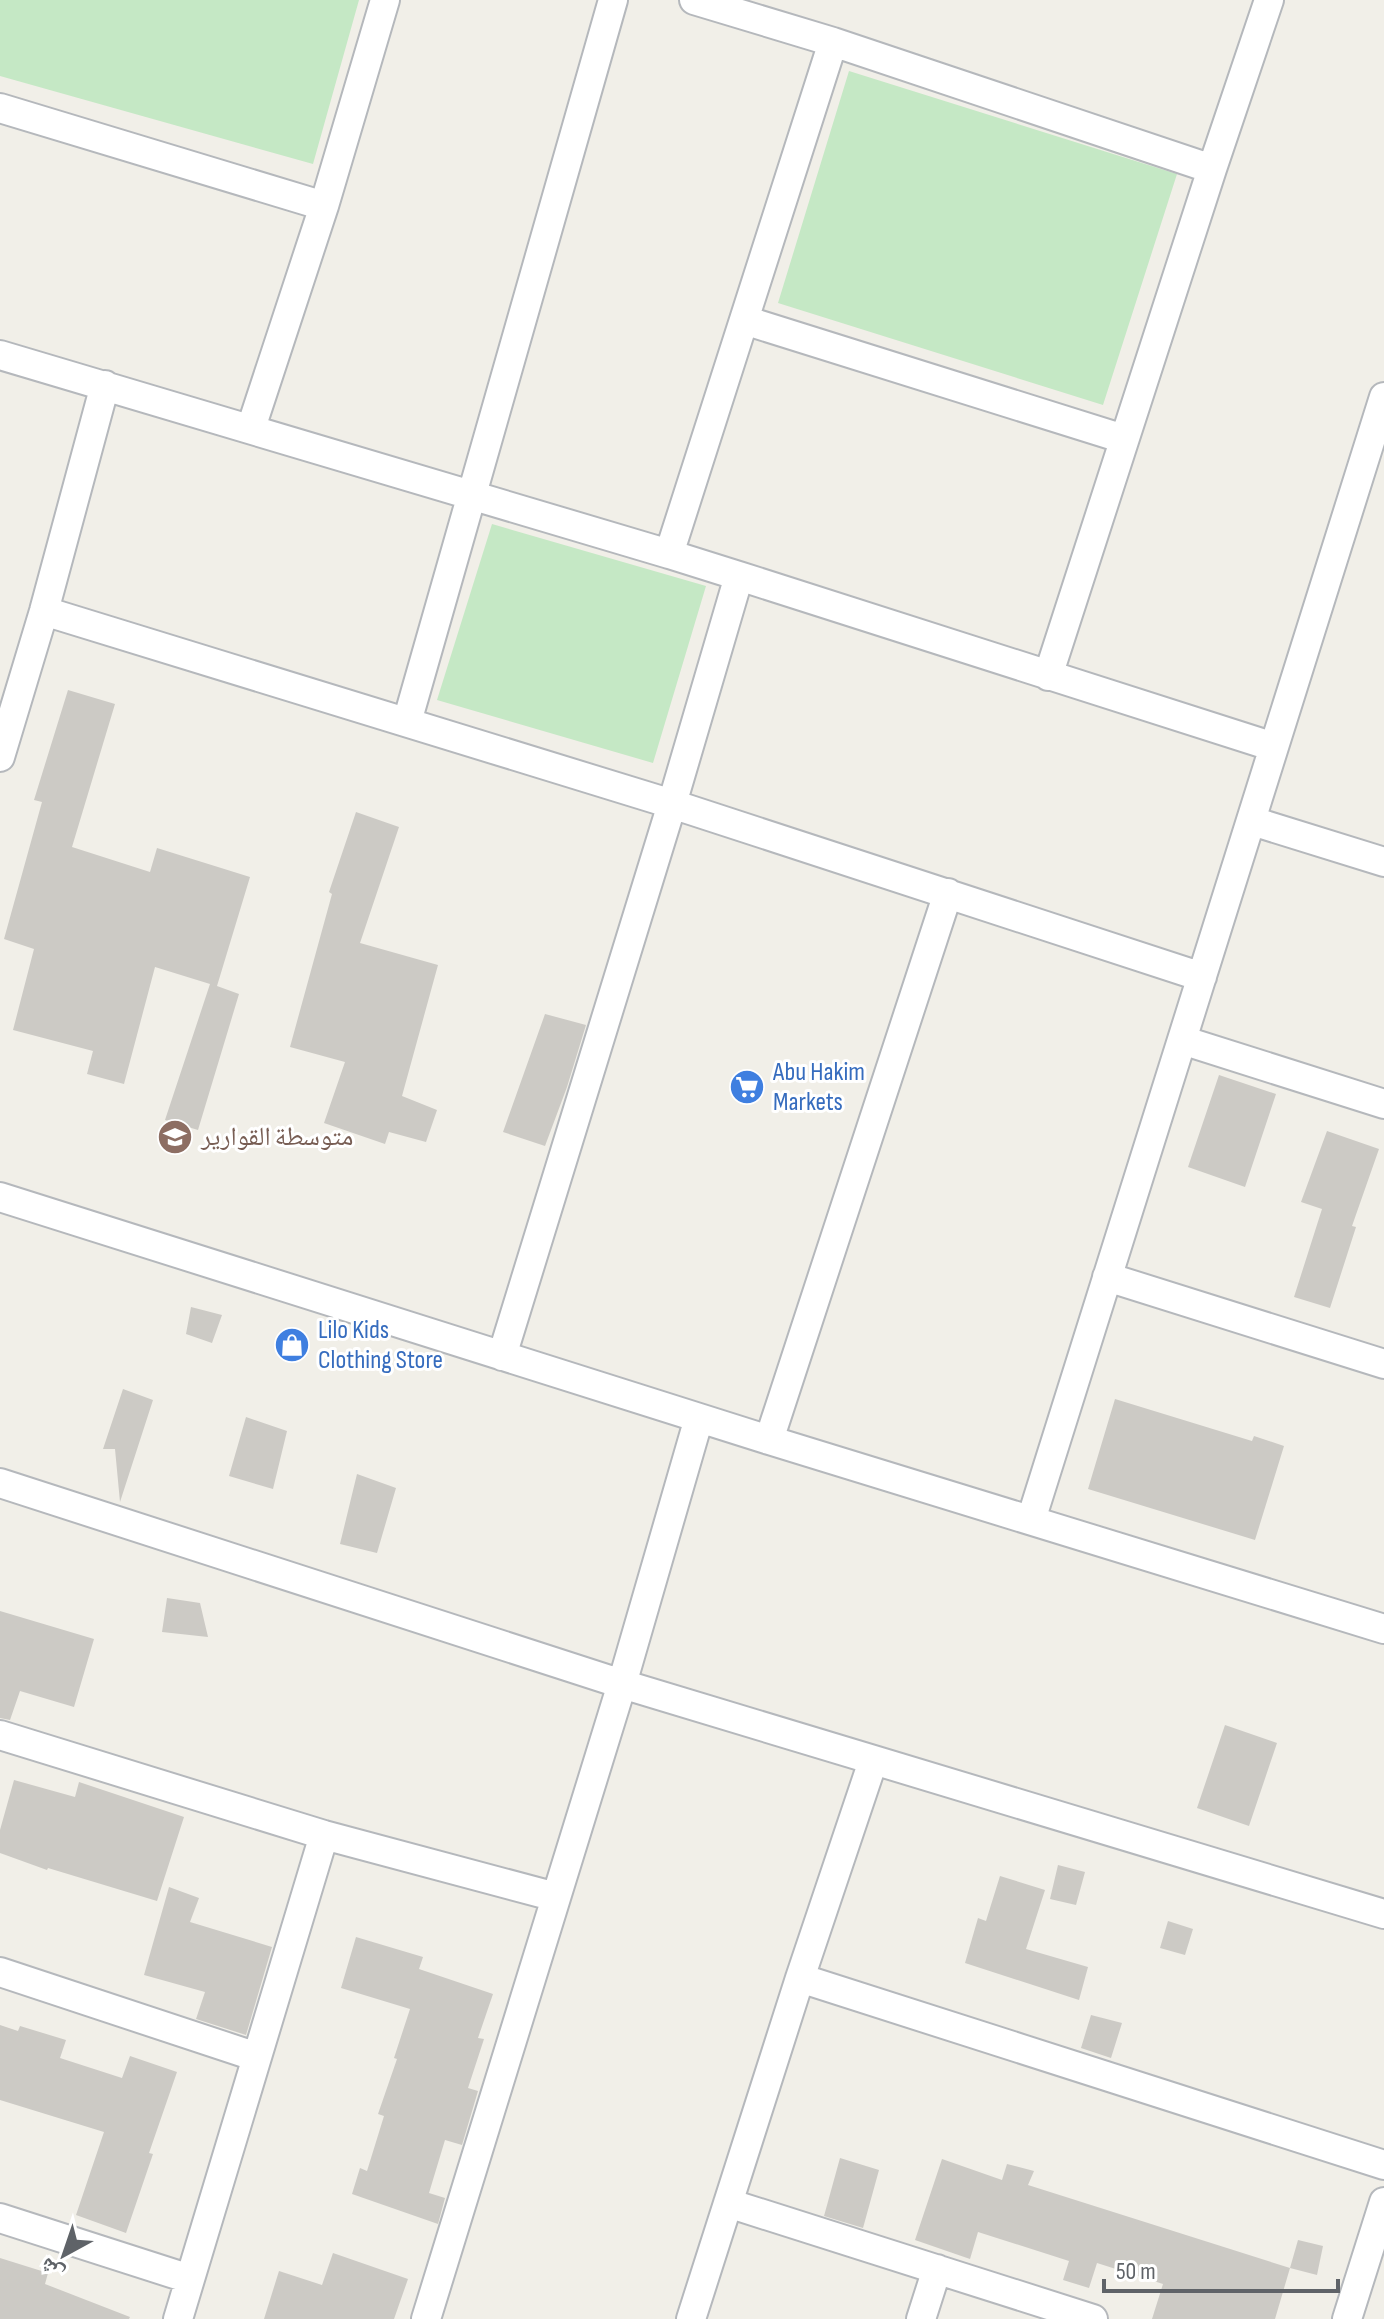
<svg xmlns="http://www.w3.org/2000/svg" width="1384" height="2319" font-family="'Sofia Sans Condensed','Noto Naskh Arabic',sans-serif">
  <rect width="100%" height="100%" fill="#f1efe8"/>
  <!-- green -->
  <path fill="#c5e8c5" d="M 0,0 L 359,0 L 313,164 L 0,76 Z
    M 849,71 L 1177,174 L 1103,405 L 778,303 Z
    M 492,524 L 706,586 L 653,763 L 437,700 Z"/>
  <!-- building -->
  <path fill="#cccac5" d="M 68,690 L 115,704 L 72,847 L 150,872 L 157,848 L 250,877 L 217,986 L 239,994 L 198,1130 L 165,1120 L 210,984 L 155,967 L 124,1084 L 87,1074 L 93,1051 L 13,1030 L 34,949 L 4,939 L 42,802 L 34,800 Z
    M 356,812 L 399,827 L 360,943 L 438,965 L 402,1096 L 437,1110 L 426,1142 L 389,1132 L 385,1144 L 324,1123 L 345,1062 L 290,1047 L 332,894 L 329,892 Z
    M 545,1014 L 586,1025 L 567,1087 L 545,1146 L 503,1132 Z
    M 1219,1075 L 1276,1094 L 1245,1187 L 1188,1167 Z
    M 1327,1131 L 1379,1149 L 1352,1226 L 1356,1227 L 1330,1308 L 1294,1297 L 1322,1209 L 1301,1202 Z
    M 191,1307 L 222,1315 L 212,1343 L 186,1334 Z
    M 123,1389 L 153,1400 L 120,1502 L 115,1449 L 103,1449 Z
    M 1115,1399 L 1252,1441 L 1254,1436 L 1284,1446 L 1255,1540 L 1088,1489 Z
    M 246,1417 L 287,1431 L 273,1489 L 229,1476 Z
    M 357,1474 L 396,1488 L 377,1553 L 340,1544 Z
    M 167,1598 L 200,1603 L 208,1637 L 162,1632 Z
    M 0,1611 L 94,1639 L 74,1707 L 20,1691 L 10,1720 L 0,1718 Z
    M 1225,1725 L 1277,1743 L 1249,1826 L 1197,1808 Z
    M 14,1780 L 75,1797 L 79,1782 L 184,1817 L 157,1901 L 48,1868 L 47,1870 L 0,1853 L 0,1830 Z
    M 1058,1865 L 1085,1872 L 1076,1905 L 1050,1899 Z
    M 1000,1876 L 1045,1890 L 1026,1949 L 1088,1967 L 1079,2000 L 965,1963 L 978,1918 L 986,1921 Z
    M 169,1887 L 199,1898 L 190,1922 L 272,1947 L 246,2035 L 196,2019 L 205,1992 L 144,1975 Z
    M 1168,1921 L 1193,1929 L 1185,1955 L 1160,1948 Z
    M 356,1937 L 423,1957 L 419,1969 L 493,1994 L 478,2038 L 484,2039 L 468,2088 L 478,2091 L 462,2145 L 445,2140 L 429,2193 L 445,2198 L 438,2224 L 352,2194 L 360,2168 L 367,2171 L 384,2116 L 378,2114 L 397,2059 L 394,2058 L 410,2009 L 341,1988 Z
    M 1091,2015 L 1122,2023 L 1111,2058 L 1081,2048 Z
    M 0,2025 L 18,2031 L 20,2026 L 66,2040 L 60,2058 L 122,2078 L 130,2056 L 177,2072 L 149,2153 L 153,2154 L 126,2233 L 76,2215 L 104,2132 L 0,2100 Z
    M 840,2158 L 879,2170 L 863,2228 L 824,2216 Z
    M 942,2159 L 1002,2180 L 1007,2164 L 1034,2171 L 1028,2185 L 1290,2268 L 1275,2319 L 1152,2319 L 1163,2284 L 1097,2263 L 1089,2288 L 1063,2280 L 1069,2261 L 978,2232 L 970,2259 L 915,2240 Z
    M 1298,2240 L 1323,2246 L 1317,2275 L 1290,2268 Z
    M 333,2253 L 408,2279 L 394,2319 L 264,2319 L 279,2271 L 322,2285 Z
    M 0,2258 L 48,2273 L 45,2284 L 130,2317 L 129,2319 L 0,2319 Z"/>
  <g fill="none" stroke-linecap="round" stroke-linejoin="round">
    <!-- minor casing -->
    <g stroke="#b5b8bc" stroke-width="32">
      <path id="minor" d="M 694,0 L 833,42 L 1212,169
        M 0,108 L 324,206
        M 744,320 L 1124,439
        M 0,355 L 669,554
        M 251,428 L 324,206 L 385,0
        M 739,576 L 1274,747
        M 44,611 L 672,804 L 1202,977
        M 1048,676 L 1212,169 L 1269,0
        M 407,722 L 613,0
        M 0,757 L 44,611 L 105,385
        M 1252,821 L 1384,862
        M 1182,1040 L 1384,1104
        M 0,1197 L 769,1440 L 1384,1629
        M 1107,1277 L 1384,1364
        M 502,1356 L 672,804 L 739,576 L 669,554 L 833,42
        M 769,1440 L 948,893
        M 0,1483 L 622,1684 L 1384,1914
        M 1031,1520 L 1384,397
        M 0,1735 L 324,1835 L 556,1897
        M 0,1972 L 257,2057
        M 800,1978 L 1384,2165
        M 728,2203 L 1093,2319
        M 0,2218 L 190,2279
        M 178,2319 L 324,1835
        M 426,2319 L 622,1684 L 699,1418
        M 691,2319 L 800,1978 L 873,1761
        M 921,2319 L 937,2269
        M 1347,2319 L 1384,2202"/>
    </g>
    <!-- minor -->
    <use href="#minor" stroke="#fff" stroke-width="28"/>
  </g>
  <!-- icons -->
  <defs>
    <g id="supermarket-disc" transform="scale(1.8)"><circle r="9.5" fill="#3f7fe0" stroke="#fff"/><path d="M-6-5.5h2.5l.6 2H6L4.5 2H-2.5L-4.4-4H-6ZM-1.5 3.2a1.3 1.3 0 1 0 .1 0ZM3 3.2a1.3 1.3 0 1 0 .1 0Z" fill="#fff"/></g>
    <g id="school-disc" transform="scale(1.8)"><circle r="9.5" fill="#8d6e63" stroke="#fff"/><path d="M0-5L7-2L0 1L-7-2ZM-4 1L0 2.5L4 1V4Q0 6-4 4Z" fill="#fff"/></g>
    <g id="shop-disc" transform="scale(1.8)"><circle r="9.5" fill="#3f7fe0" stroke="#fff"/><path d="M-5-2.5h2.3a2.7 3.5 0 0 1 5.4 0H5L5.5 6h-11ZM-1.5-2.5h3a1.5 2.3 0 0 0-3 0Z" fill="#fff"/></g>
  </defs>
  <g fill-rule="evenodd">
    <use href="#supermarket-disc" x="747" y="1087"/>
    <use href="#school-disc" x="175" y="1137"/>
    <use href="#shop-disc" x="292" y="1345"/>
  </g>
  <g text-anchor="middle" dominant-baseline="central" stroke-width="6" stroke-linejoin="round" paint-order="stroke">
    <!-- shop labels -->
    <g font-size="26" fill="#366cbe" stroke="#fff" text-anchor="start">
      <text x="773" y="1072">Abu Hakim<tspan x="773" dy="30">Markets</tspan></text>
      <text x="318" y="1330">Lilo Kids<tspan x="318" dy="30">Clothing Store</tspan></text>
    </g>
    <!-- education labels -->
    <g font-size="26" fill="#785e54" stroke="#fff" text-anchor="start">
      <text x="201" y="1137">متوسطة القوارير</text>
    </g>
  </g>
  <!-- north arrow -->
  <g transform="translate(64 2255) rotate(220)" stroke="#ffffff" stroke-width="6" paint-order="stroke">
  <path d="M0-6L14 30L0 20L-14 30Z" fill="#5f6368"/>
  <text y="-12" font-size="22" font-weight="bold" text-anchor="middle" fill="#5f6368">ش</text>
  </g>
  <!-- scale -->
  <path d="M1104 2279v12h234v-12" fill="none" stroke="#5f6368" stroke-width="4"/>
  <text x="1116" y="2279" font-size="24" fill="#5f6368" stroke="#ffffff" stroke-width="6" paint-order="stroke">50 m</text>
</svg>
